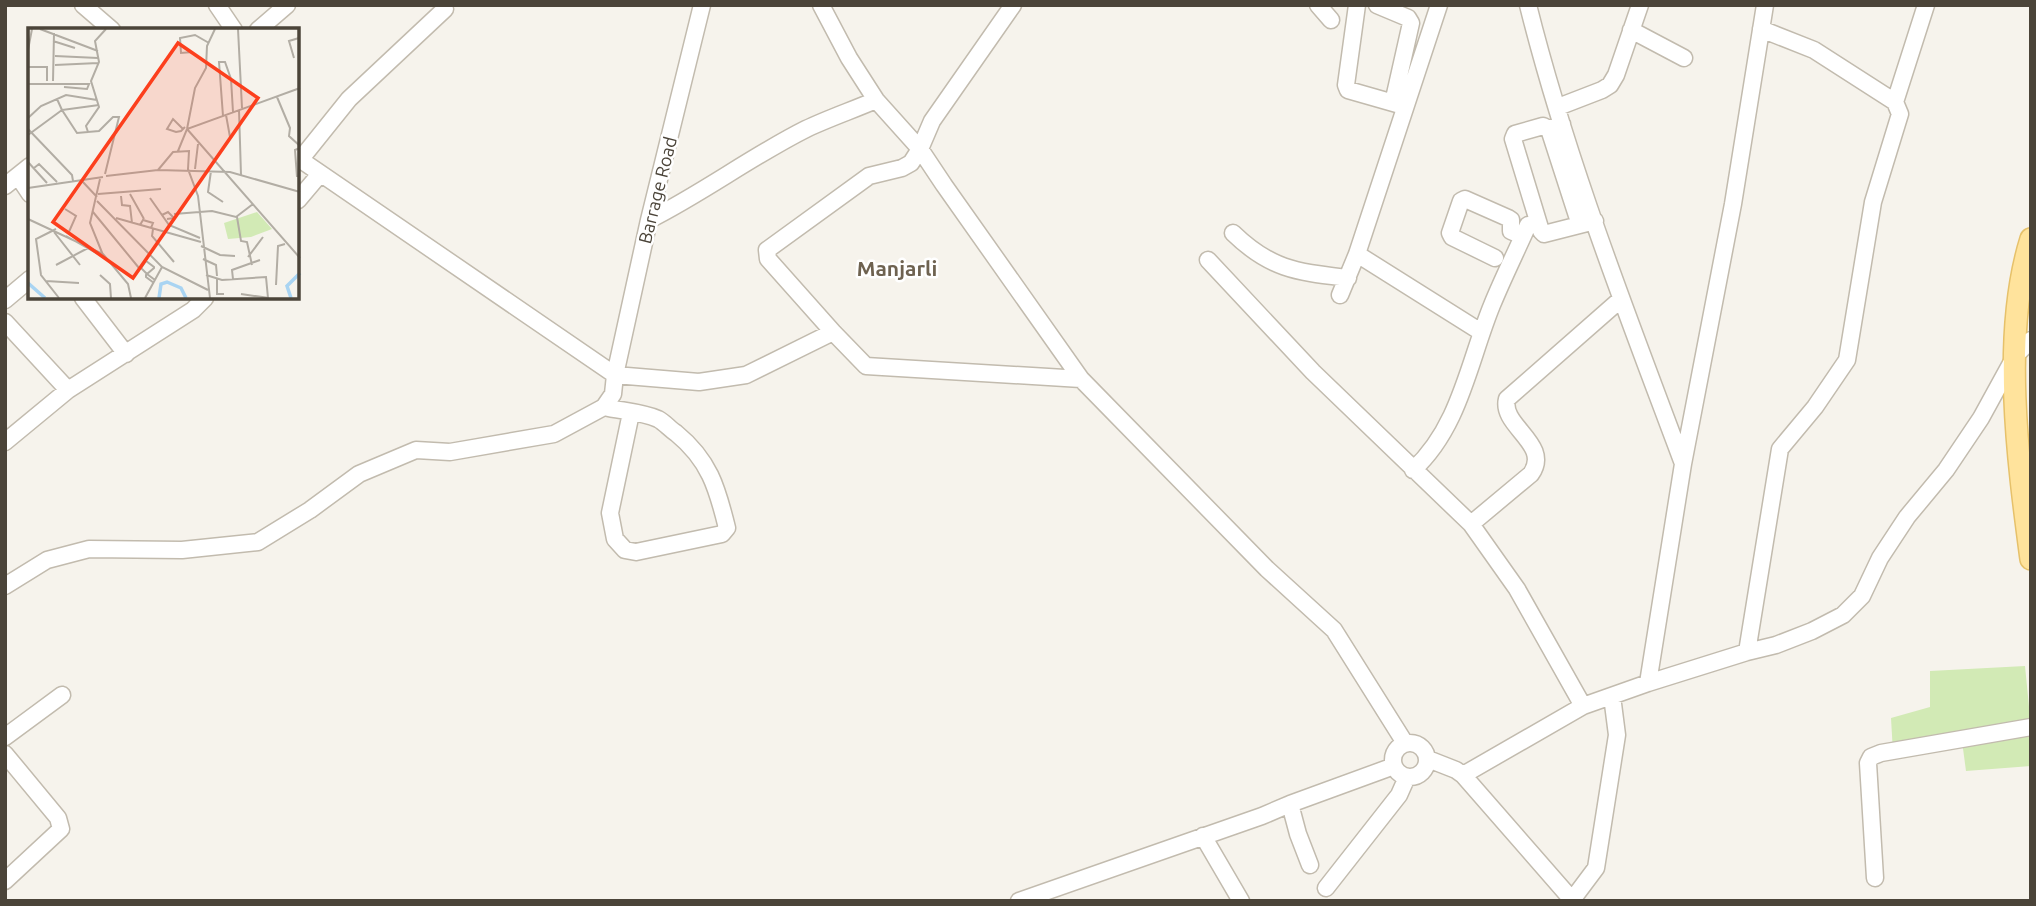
<svg xmlns="http://www.w3.org/2000/svg" width="2036" height="906" font-family="Ubuntu,sans-serif">
  <rect width="100%" height="100%" fill="#f6f3ec"/>
  <!-- garden -->
  <path fill="#d2eab5" d="M 2025,666 L 2031,727 L 2031,766 L 1966,771 L 1962,741 L 1893,753 L 1891,718 L 1930,707 L 1930,671 Z"/>
  <g fill="none" stroke-linecap="round" stroke-linejoin="round">
    <!-- minor casing -->
    <g stroke="#c2bbae" stroke-width="19">
      <path id="minor" d="M 83,5 L 112,30
        M 217,5 L 234,30
        M 821,5 L 849,58 L 876,100 L 920,149 L 944,185 L 1081,379 L 1267,569 L 1334,630 L 1405,743
        M 1013,5 L 932,121 L 920,149 L 911,163 L 902,168 L 869,176 L 767,250 L 768,259 L 833,332 L 866,366 L 1081,379
        M 1318,5 L 1331,20
        M 1357,5 L 1346,85 L 1348,90 L 1404,106
        M 1377,5 L 1408,18 L 1411,23 L 1393,103
        M 1528,5 C 1567,161 1626,311 1682,461
        M 258,30 L 287,5
        M 1631,30 L 1684,58
        M 1895,102 L 1926,5
        M 1558,107 L 1602,90 L 1610,85 L 1616,75 L 1640,5
        M 1562,124 L 1549,129 L 1543,126 L 1515,134 L 1513,139 L 1541,231 L 1544,234 L 1595,221
        M 1549,129 L 1580,225
        M 298,158 L 615,375 L 699,382 L 746,375 L 833,332
        M 300,160 L 349,99 L 445,9
        M 18,176 L 30,194
        M 5,186 L 30,166
        M 298,200 L 320,174
        M 649,220 C 703,193 752,156 806,129 C 829,118 853,110 876,100
        M 1233,233 C 1271,270 1298,272 1348,278
        M 1357,254 L 1481,332
        M 1495,258 L 1452,237 L 1450,233 L 1461,201 L 1465,199 L 1508,218 L 1511,220 L 1511,231 L 1523,236
        M 1208,260 L 1313,372 L 1471,524 L 1517,589 L 1583,706
        M 1340,295 L 1357,254 L 1439,5
        M 83,298 L 126,354
        M 5,300 L 30,279
        M 5,322 L 68,390
        M 604,407 C 621,411 642,412 658,419 C 664,422 670,429 676,433 C 709,460 717,487 727,528 L 722,534 L 636,552 L 625,550 L 615,539 L 610,513 L 631,413
        M 5,442 L 68,390 L 193,310 L 205,298
        M 1413,470 C 1460,427 1469,361 1492,305 C 1503,278 1516,252 1528,225
        M 1471,524 L 1531,474 C 1552,444 1500,426 1507,399 L 1621,299
        M 5,586 L 47,560 L 89,549 L 182,550 L 258,542 L 310,510 L 359,474 L 416,450 L 450,452 L 554,434 L 604,407 L 613,394 L 615,375 L 649,220 L 702,5
        M 1747,652 L 1780,449 L 1815,407 L 1847,360 L 1873,202 L 1900,114 L 1895,102 L 1814,50 L 1761,29
        M 1648,683 L 1683,464 L 1733,204 L 1765,5
        M 5,737 L 62,695
        M1393 760a17 17 0 1 1 34 0a17 17 0 1 1-34 0Z
        M 5,754 L 58,818 L 61,829 L 5,881
        M 1428,759 L 1456,770 L 1463,775 L 1573,901
        M 1463,775 L 1583,706 L 1648,683 L 1747,652 L 1776,645 L 1812,631 L 1843,615 L 1862,596 L 1880,558 L 1907,517 L 1946,470 L 1981,418 L 2015,356 L 2031,340
        M 1290,804 L 1298,834 L 1310,865
        M 1203,836 L 1241,901
        M 1875,878 L 1868,763 L 1871,757 L 1881,753 L 2031,727
        M 1326,888 L 1399,795 L 1407,777
        M 1572,900 L 1596,868 L 1617,735 L 1612,696
        M 1019,901 L 1262,816 L 1290,804 L 1394,766"/>
    </g>
    <!-- major casing -->
    <g stroke="#e6c16a" stroke-width="24">
      <path id="major" d="M 2031,239 C 2001,335 2018,461 2031,559"/>
    </g>
    <!-- minor -->
    <use href="#minor" stroke="#fff" stroke-width="16"/>
    <!-- major -->
    <use href="#major" stroke="#ffe39c" stroke-width="21"/>
  </g>
  <g text-anchor="middle" dominant-baseline="central" stroke-width="5" stroke-linejoin="round" paint-order="stroke">
    <!-- street labels -->
    <g font-size="18" fill="#4b4439" stroke="#fff">
      <text transform="translate(657 190) rotate(-76)">Barrage Road</text>
    </g>
    <!-- quarter labels -->
    <g font-size="21" font-weight="bold" fill="#6e6250" stroke="#fff">
      <text x="897" y="268">Manjarli</text>
    </g>
  </g>
  <!-- overview -->
  <g transform="translate(28 28)">
    <rect width="271" height="271" fill="#f6f3ec"/>
    <path d="M 229,184 L 244,201 L 223,209 L 200,211 L 196,195 Z" fill="#d2eab5"/>
    <path fill="none" stroke="#a9d4f2" stroke-width="3.5" d="M 0,255 L 17,270M 131,270 L 133,256 L 139,254 L 153,260 L 158,270M 263,270 L 259,258 L 272,245"/>
    <path fill="none" stroke="#b2ada4" stroke-width="2" d="M 12,1 L 70,23M 210,1 L 214,80M 25,13 L 47,20M 0,22 L 4,1M 165,24 L 153,25 L 152,10 L 167,7 L 181,15M 27,28 L 70,30M 266,30 L 261,13 L 271,10M 27,37 L 70,35M 0,39 L 19,39 L 19,53M 25,53 L 26,5M 0,56 L 61,56 L 59,61 L 36,59M 249,69 L 262,100 L 261,108 L 272,118M 211,82 L 213,147M 198,87 L 202,109M 195,88 L 191,34 L 197,34 L 203,51 L 205,84M 0,90 L 13,78 L 38,67 L 69,72M 0,101 L 44,147 L 45,153M 155,101 L 145,91 L 139,101 L 148,104 L 153,103 L 157,99M 159,101 L 272,230M 159,101 L 167,60 L 178,40 L 179,18 L 187,1M 60,104 L 49,105 L 34,82 L 71,77M 0,107 L 34,82 L 29,71M 150,123 L 159,101 L 272,60M 0,134 L 19,155M 6,140 L 11,136 L 29,154M 167,141 L 170,116M 130,142 L 145,124 L 161,123 L 160,141 L 170,168 L 182,270M 183,143 L 180,164 L 195,174M 77,146 L 91,89 L 85,89 L 71,103 L 60,104 L 58,98 L 71,79 L 63,53 L 71,34 L 67,13 L 78,1M 78,148 L 130,142 L 202,144 L 272,164M 269,149 L 267,122 L 272,120M 72,151 L 62,195 L 75,227M 54,153 L 69,169M 0,160 L 75,149M 70,166 L 133,161M 102,166 L 116,191M 93,168 L 94,177 L 102,178 L 104,195M 122,170 L 141,197 L 172,210M 69,173 L 134,239 L 180,262M 37,181 L 48,188 L 40,206M 65,184 L 111,240M 146,186 L 184,183 L 208,189 L 225,176M 134,187 L 140,184 L 146,190 L 139,191M 209,189 L 213,213 L 219,214 L 224,237M 88,190 L 173,214M 0,191 L 75,226 L 100,256 L 103,270M 112,197 L 115,192 L 125,195 L 123,200M 28,201 L 8,211 L 13,247 L 31,270M 125,201 L 124,208 L 146,234M 26,204 L 52,237M 38,208 L 70,226M 173,218 L 192,227 L 207,228M 220,229 L 235,209M 175,231 L 188,237 L 189,248M 28,237 L 60,220M 72,247 L 82,256 L 83,270M 178,247 L 194,252 L 238,249 L 240,270M 189,251 L 189,266 L 196,266M 205,251 L 204,242 L 232,232M 18,253 L 51,255M 126,255 L 118,249 L 118,247 L 119,246 L 126,240 L 126,239 L 118,233 L 113,240 L 119,246 L 127,252M 248,257 L 250,218 L 257,216M 213,266 L 241,270M 117,270 L 134,239"/>
    <path fill="#fc3f1d" fill-opacity="0.15" stroke="#fc3f1d" stroke-width="3.5" d="M 150,15 L 230,70 L 105,250 L 25,194 Z"/>
    <rect width="271" height="271" fill="none" stroke="#4b4439" stroke-width="3.5"/>
  </g>
  <!-- border -->
  <rect width="2036" height="906" fill="none" stroke="#4b4439" stroke-width="14"/>
</svg>
